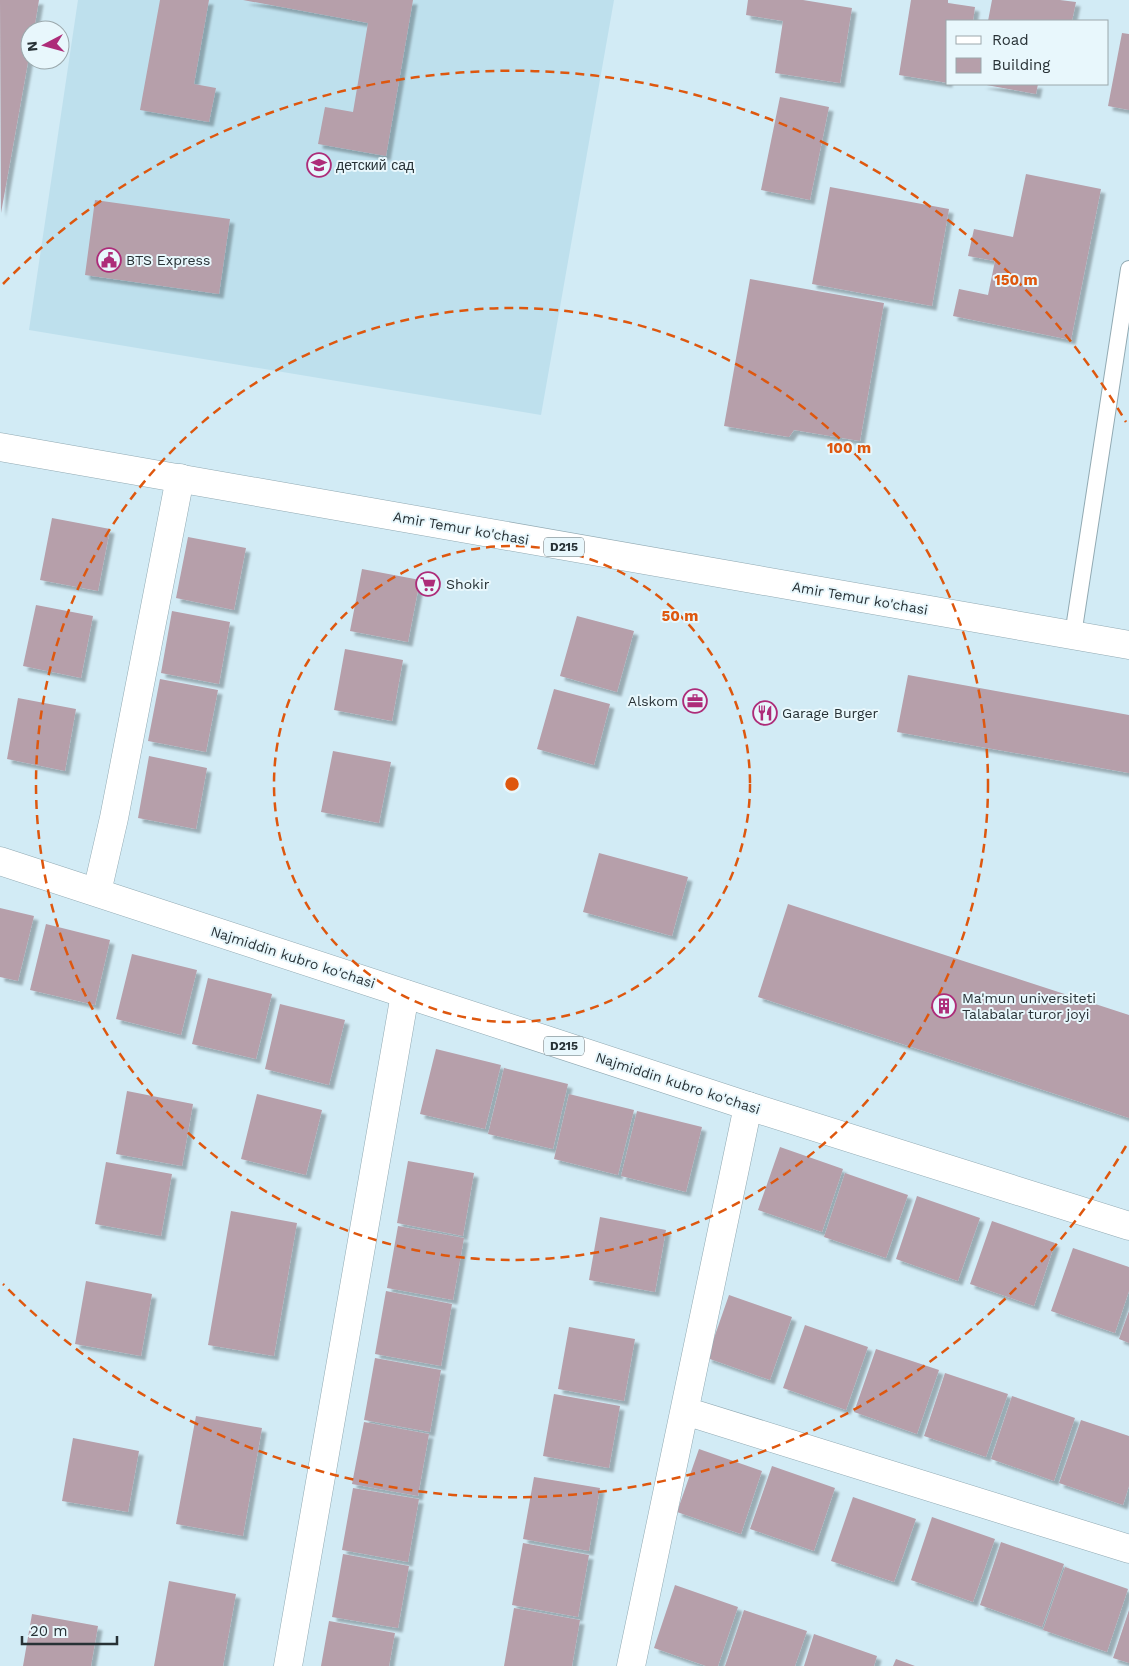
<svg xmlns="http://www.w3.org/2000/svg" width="1129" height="1666" font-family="'Work Sans',sans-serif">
  <defs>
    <filter id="shadow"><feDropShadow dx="4.5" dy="4.5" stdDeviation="1" flood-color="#0004"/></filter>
  </defs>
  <rect width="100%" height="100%" fill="#d2ebf5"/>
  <!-- built -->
  <path fill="#bee0ed" d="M 78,0 L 614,0 L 541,415 L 29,330 Z"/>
  <!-- building -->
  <path fill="#b69faa" filter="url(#shadow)" d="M 0,0 L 39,0 L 34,30 L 30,30 L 30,51 L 1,213 Z
    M 160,0 L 209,0 L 194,84 L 216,88 L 209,122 L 140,110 Z
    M 243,0 L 413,0 L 386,156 L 318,144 L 325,107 L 353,112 L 368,23 Z
    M 748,0 L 803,0 L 852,8 L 840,83 L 775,73 L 783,21 L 746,15 Z
    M 911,0 L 948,0 L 948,3 L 975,7 L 973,21 L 948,21 L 948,83 L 899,75 Z
    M 992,0 L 1060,0 L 1076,2 L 1072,21 L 988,21 Z
    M 1122,33 L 1129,34 L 1129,110 L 1108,106 Z
    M 981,84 L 1038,84 L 1036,94 Z
    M 780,97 L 829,107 L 810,200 L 761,190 Z
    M 1026,174 L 1101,189 L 1071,340 L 953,316 L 959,289 L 988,295 L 995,261 L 968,256 L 974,229 L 1013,237 Z
    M 830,187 L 949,209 L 932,306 L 812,284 Z
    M 95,200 L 230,219 L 219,294 L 85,275 Z
    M 750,279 L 884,303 L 860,441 L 794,430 L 789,437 L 724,426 Z
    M 52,518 L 110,529 L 98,591 L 40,580 Z
    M 188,537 L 246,548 L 234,610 L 176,598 Z
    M 362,569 L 420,580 L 408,642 L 350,631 Z
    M 36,605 L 93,616 L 81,678 L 23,666 Z
    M 172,611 L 230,622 L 219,684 L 161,673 Z
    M 577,616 L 634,631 L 617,692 L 560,676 Z
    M 345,649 L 403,660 L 392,721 L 334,710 Z
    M 908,675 L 1129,715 L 1129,773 L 897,732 Z
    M 160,679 L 218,690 L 206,752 L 148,741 Z
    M 554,689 L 610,704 L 594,765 L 537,749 Z
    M 18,698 L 76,709 L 65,771 L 7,759 Z
    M 333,751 L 391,762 L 379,823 L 321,812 Z
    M 149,756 L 207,768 L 196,829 L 138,818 Z
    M 599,853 L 688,877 L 672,936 L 583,912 Z
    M 788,904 L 1129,1015 L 1129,1118 L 758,997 Z
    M 0,908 L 34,916 L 18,981 L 0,977 Z
    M 46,924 L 110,940 L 95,1005 L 30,990 Z
    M 132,954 L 197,970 L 181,1035 L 116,1019 Z
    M 208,978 L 272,994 L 256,1059 L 192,1044 Z
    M 280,1004 L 345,1020 L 329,1085 L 265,1069 Z
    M 436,1049 L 501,1065 L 485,1129 L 420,1114 Z
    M 504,1068 L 568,1084 L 553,1149 L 488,1134 Z
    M 127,1091 L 193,1104 L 182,1166 L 116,1154 Z
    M 257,1094 L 322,1110 L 306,1175 L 241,1159 Z
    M 569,1094 L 634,1110 L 618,1175 L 554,1159 Z
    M 637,1111 L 702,1127 L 686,1192 L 621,1176 Z
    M 780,1147 L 843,1169 L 822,1232 L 758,1210 Z
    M 408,1161 L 474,1173 L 463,1236 L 397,1223 Z
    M 106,1162 L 172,1174 L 161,1236 L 95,1224 Z
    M 845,1173 L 908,1195 L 886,1258 L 824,1237 Z
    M 917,1196 L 980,1218 L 958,1281 L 896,1259 Z
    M 231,1211 L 297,1223 L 274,1356 L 208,1345 Z
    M 600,1217 L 666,1230 L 655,1292 L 589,1280 Z
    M 992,1221 L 1055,1243 L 1034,1306 L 970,1284 Z
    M 398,1226 L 464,1238 L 453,1300 L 387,1288 Z
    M 1073,1248 L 1129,1267 L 1129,1291 L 1115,1333 L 1051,1311 Z
    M 86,1281 L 152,1294 L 141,1356 L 75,1344 Z
    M 386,1291 L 452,1304 L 441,1366 L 375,1354 Z
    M 729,1295 L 792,1317 L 770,1380 L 707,1358 Z
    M 1129,1311 L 1129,1343 L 1119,1339 Z
    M 805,1325 L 868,1347 L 846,1410 L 783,1388 Z
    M 569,1327 L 635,1339 L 624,1401 L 558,1389 Z
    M 876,1349 L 939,1370 L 917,1434 L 854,1412 Z
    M 375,1358 L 441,1370 L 430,1432 L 364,1420 Z
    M 945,1373 L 1008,1394 L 986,1457 L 924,1436 Z
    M 554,1394 L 620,1406 L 609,1468 L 543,1456 Z
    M 1012,1396 L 1075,1418 L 1054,1481 L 991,1459 Z
    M 196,1416 L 262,1428 L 243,1536 L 176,1524 Z
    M 1081,1420 L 1129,1436 L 1129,1486 L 1123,1505 L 1059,1483 Z
    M 364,1422 L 429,1434 L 418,1496 L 352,1484 Z
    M 73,1438 L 139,1451 L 128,1512 L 62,1501 Z
    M 699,1449 L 762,1471 L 741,1534 L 677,1512 Z
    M 772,1466 L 835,1488 L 814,1551 L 750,1529 Z
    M 534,1477 L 600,1488 L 589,1551 L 523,1539 Z
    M 353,1488 L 419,1499 L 408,1562 L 342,1550 Z
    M 853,1497 L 916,1519 L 894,1582 L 831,1561 Z
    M 932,1517 L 995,1539 L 973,1602 L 911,1580 Z
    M 1001,1542 L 1064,1564 L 1042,1627 L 980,1605 Z
    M 523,1543 L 589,1555 L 578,1617 L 512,1605 Z
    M 343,1554 L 409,1566 L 398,1628 L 332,1617 Z
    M 1065,1567 L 1128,1589 L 1107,1652 L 1043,1630 Z
    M 169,1581 L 236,1594 L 223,1666 L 154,1666 Z
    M 675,1585 L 738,1607 L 718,1666 L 706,1666 L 654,1648 Z
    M 514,1608 L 580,1620 L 572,1666 L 504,1666 Z
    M 744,1610 L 807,1631 L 795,1666 L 725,1666 Z
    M 1129,1610 L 1129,1663 L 1113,1658 Z
    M 32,1614 L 98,1626 L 91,1666 L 23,1666 Z
    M 329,1621 L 395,1633 L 389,1666 L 321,1666 Z
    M 814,1634 L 877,1656 L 874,1666 L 804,1666 Z
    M 896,1659 L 915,1666 L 893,1666 Z"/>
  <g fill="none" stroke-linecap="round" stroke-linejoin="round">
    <!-- service casing -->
    <g stroke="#91a9b2" stroke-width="18">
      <path id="service" d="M 1073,635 L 1129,269"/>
    </g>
    <!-- minor casing -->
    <g stroke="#91a9b2" stroke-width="29">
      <path id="minor" d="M 97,892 L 114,818 L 180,478
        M 685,1411 L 1129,1549
        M 288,1666 L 405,994
        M 631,1666 L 748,1106"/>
    </g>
    <!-- primary casing -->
    <g stroke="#91a9b2" stroke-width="29">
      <path id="primary" d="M 0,447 L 1129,645
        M 0,861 L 748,1106 L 1129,1226"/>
    </g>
    <!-- service -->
    <use href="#service" stroke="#fff" stroke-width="16"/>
    <!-- minor -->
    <use href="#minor" stroke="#fff" stroke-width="28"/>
    <!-- primary -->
    <use href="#primary" stroke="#fff" stroke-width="28"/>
  </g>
  <!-- distance rings -->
  <g fill="none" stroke="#de570e" stroke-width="2.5" stroke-dasharray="9 6">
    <circle cx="512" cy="784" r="238"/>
    <circle cx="512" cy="784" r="476"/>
    <path d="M1126 1146A713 713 0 0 1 3 1284M3 284A713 713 0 0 1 1126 422"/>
  </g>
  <!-- icons -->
  <defs>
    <g id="school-ring" transform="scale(1.25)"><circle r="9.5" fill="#e8f7fc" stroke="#ad2c79" stroke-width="1.5"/><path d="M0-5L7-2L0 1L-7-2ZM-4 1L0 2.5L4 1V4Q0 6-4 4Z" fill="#ad2c79"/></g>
    <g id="civic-ring" transform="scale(1.25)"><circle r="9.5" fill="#e8f7fc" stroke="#ad2c79" stroke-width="1.5"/><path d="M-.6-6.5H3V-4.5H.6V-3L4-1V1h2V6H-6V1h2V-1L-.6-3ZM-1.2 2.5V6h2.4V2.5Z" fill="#ad2c79"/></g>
    <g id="supermarket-ring" transform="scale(1.25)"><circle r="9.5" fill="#e8f7fc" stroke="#ad2c79" stroke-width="1.5"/><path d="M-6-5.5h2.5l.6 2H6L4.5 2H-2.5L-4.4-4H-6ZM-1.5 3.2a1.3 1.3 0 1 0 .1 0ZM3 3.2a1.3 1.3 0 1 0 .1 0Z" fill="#ad2c79"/></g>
    <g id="office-ring" transform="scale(1.25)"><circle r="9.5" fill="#e8f7fc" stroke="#ad2c79" stroke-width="1.5"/><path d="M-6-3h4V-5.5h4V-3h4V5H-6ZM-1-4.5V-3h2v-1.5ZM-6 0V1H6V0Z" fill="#ad2c79"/></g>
    <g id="restaurant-ring" transform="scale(1.25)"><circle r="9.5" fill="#e8f7fc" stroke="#ad2c79" stroke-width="1.5"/><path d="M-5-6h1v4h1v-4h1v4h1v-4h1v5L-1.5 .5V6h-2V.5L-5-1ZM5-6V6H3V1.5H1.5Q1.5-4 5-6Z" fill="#ad2c79"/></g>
    <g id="building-ring" transform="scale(1.25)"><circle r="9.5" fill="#e8f7fc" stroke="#ad2c79" stroke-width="1.5"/><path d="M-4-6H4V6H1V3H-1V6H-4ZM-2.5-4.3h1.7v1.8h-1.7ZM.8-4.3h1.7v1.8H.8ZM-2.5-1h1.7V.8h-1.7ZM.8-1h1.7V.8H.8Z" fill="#ad2c79"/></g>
  </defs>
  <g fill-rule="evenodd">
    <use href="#school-ring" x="319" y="165"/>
    <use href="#civic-ring" x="109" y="260"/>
    <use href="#supermarket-ring" x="428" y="584"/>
    <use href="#office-ring" x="695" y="701"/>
    <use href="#restaurant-ring" x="765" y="713"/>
    <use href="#building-ring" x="944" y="1006"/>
  </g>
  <g text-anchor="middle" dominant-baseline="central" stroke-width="4" stroke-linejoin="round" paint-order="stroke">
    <!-- shield labels -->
    <g fill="#e8f7fc" stroke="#616c71" stroke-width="1">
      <rect x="544" y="537.5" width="40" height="19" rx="4"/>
      <rect x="544" y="1036.5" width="40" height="19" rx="4"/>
    </g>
    <g font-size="12" font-weight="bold" fill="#273135">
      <text x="564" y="547">D215</text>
      <text x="564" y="1046">D215</text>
    </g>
    <!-- poi labels -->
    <g font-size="14" fill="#273135" stroke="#e8f7fc" text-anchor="start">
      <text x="336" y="165">детский сад</text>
      <text x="126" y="260">BTS Express</text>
      <text x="446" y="584">Shokir</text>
      <text x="678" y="701" text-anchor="end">Alskom</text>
      <text x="782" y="713">Garage Burger</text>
      <text x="962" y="998">Ma'mun universiteti<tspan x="962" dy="16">Talabalar turor joyi</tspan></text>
    </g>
    <!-- street labels -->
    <g font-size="14" fill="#273135" stroke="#e8f7fc">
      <text transform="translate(461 528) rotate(10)">Amir Temur ko'chasi</text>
      <text transform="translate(860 598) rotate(10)">Amir Temur ko'chasi</text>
      <text transform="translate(293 957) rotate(18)">Najmiddin kubro ko'chasi</text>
      <text transform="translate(678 1083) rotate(18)">Najmiddin kubro ko'chasi</text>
    </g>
  </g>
  <circle cx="512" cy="784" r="8" fill="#de570e" stroke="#e8f7fc" stroke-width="2.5"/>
  <g font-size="15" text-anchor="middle" font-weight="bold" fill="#de570e" stroke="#e8f7fc" stroke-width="4" stroke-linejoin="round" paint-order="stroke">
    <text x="1016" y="285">150 m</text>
    <text x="849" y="453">100 m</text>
    <text x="680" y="621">50 m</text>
  </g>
  <!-- legend -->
  <rect x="946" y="20" width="162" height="65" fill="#e8f7fc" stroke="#9ba8ac"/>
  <rect x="956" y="36" width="25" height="8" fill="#ffffff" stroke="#9ba8ac"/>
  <text x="992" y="45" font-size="15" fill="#273135">Road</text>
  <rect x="956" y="58" width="25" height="15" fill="#b69faa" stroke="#9ba8ac"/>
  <text x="992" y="70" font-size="15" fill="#273135">Building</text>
  <!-- north arrow -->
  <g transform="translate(45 45) rotate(264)"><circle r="24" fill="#e8f7fc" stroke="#9ba8ac"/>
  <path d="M0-4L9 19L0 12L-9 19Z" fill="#ad2c79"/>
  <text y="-8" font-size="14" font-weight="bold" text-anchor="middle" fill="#273135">N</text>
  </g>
  <!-- scale -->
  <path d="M22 1636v8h95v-8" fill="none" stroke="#273135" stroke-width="2.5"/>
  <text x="30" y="1636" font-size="15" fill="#273135" stroke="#e8f7fc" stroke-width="4" paint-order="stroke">20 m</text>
</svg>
